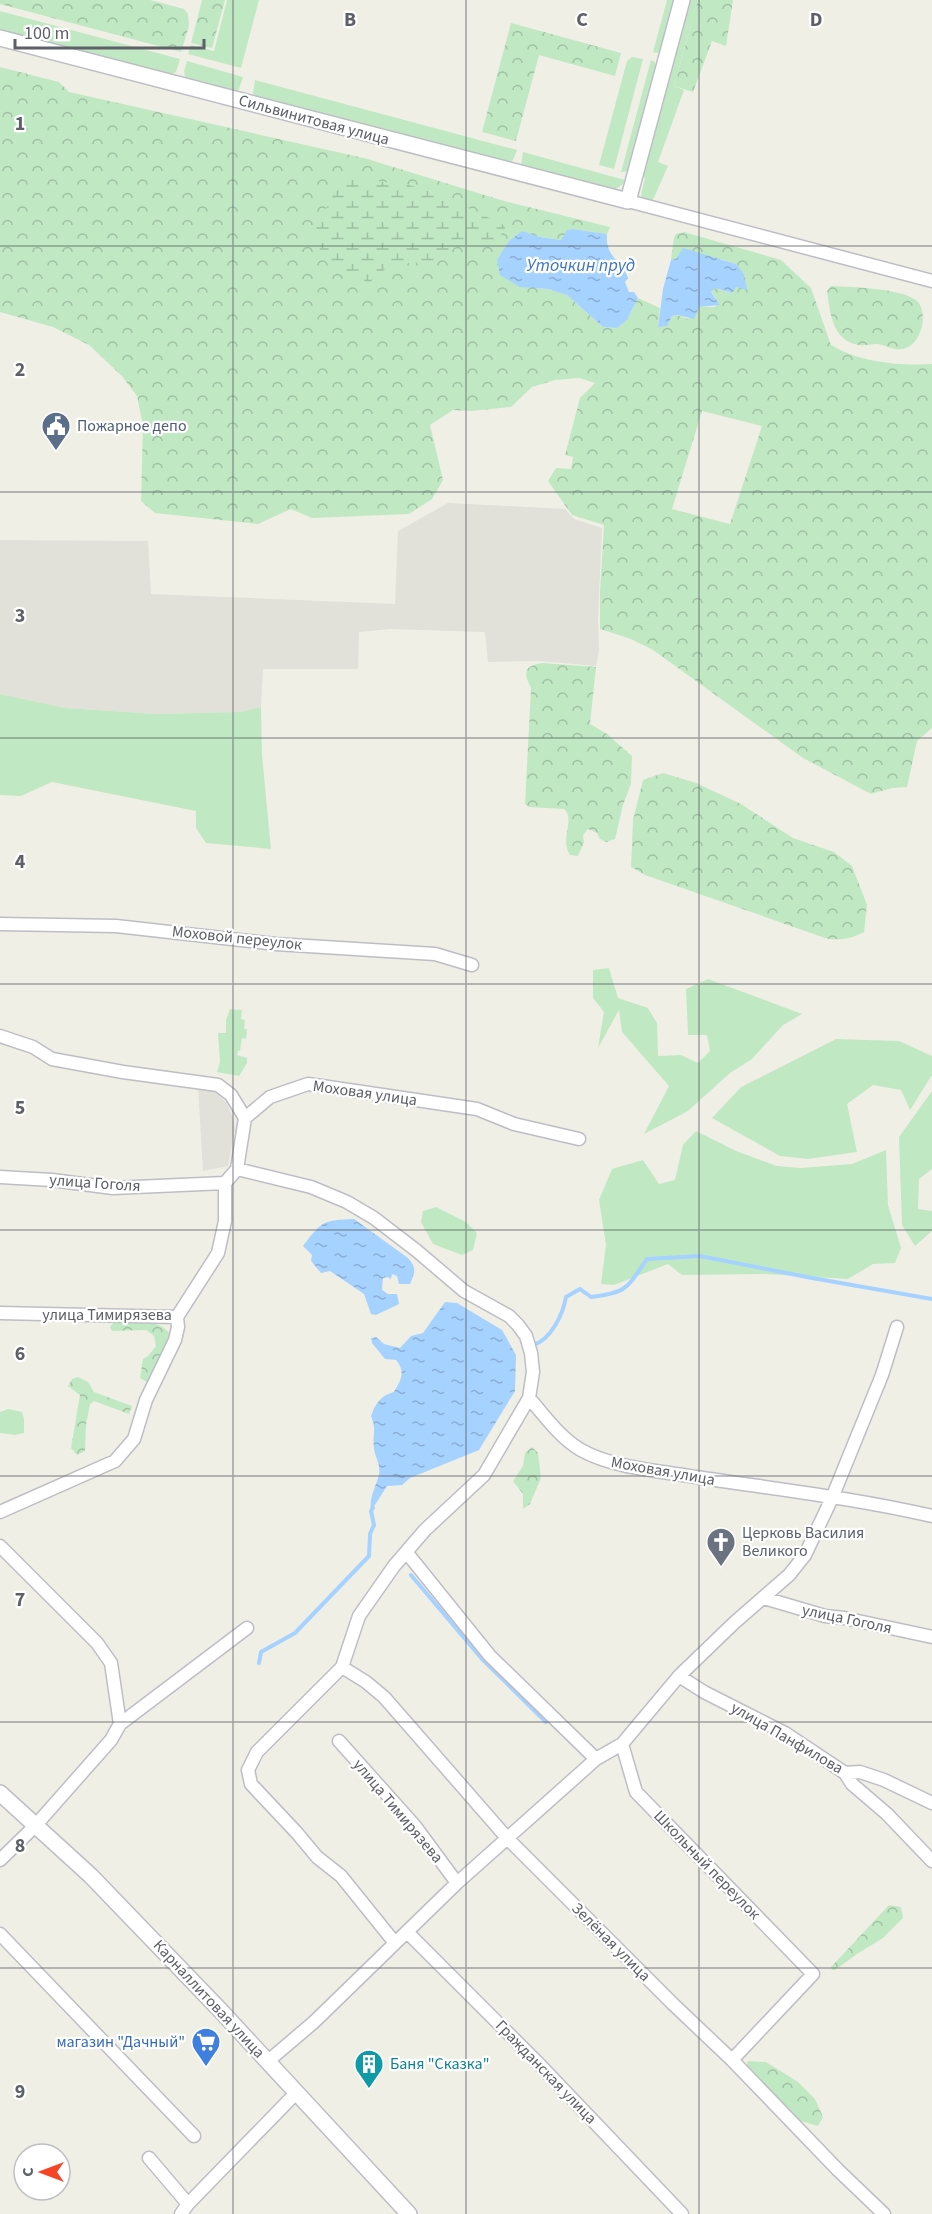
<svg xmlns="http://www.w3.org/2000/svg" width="932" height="2214" font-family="'Source Sans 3',sans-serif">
  <defs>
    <pattern id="forest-crowns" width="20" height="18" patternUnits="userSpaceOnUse" patternTransform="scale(1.5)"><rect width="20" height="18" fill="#c0e9c3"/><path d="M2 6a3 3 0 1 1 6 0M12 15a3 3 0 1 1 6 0" fill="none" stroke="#9fc0a2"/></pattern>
    <pattern id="wetland-marsh" width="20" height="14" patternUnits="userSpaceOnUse" patternTransform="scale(1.5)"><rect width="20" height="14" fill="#c0e9c3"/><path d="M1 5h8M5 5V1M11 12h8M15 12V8" fill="none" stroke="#9fc0a2"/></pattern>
    <pattern id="water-ripples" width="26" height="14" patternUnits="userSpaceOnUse" patternTransform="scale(1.5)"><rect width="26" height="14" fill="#a6d2ff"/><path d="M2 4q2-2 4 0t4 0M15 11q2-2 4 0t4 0" fill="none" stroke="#8aaed2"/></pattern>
  </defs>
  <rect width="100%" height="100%" fill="#f0efe5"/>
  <!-- industrial -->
  <path fill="#e1e0d9" d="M 448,503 L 565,509 L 574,519 L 602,528 L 598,618 L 599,651 L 596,666 L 540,661 L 488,662 L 485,632 L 390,629 L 359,632 L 358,669 L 263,669 L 261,707 L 239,712 L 156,714 L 66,708 L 0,694 L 0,540 L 148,541 L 151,594 L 395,604 L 398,531 Z
    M 198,1086 L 212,1089 L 226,1102 L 232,1115 L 235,1128 L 228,1166 L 203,1171 Z"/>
  <!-- grass -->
  <path fill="#c0e9c3" d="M 227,0 L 259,0 L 241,68 L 188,54 L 191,45 L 214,51 Z
    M 667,0 L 675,0 L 663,48 L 657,53 L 653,52 Z
    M 690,0 L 698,0 L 674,86 L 684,90 L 658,162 L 668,166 L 653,200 L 643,200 L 641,195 L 645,178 L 643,177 Z
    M 0,11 L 180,59 L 176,72 L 170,75 L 0,32 Z
    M 632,57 L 643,59 L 614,169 L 599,165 L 627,61 Z
    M 651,60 L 655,62 L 657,70 L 630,171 L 621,172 Z
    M 187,61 L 243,77 L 239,89 L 236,92 L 186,80 L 184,71 Z
    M 255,80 L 517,150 L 513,160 L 507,164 L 254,97 L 253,93 Z
    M 523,152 L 625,180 L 623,184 L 613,191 L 521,166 Z
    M 0,694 L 66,708 L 156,714 L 239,712 L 261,707 L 262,755 L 271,849 L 206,843 L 196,828 L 196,811 L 52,782 L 21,796 L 0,795 Z
    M 609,968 L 618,998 L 648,1008 L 657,1023 L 658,1056 L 681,1055 L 698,1063 L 710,1051 L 707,1035 L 688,1035 L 686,989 L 708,979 L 802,1014 L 783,1025 L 752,1059 L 730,1073 L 688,1111 L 644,1134 L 669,1086 L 622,1032 L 619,1010 L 598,1048 L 604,1012 L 593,998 L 593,970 Z
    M 230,1009 L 242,1010 L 241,1019 L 245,1020 L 244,1029 L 247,1029 L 246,1039 L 242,1038 L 240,1051 L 238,1051 L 237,1055 L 247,1058 L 247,1063 L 239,1076 L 217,1072 L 220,1062 L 218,1033 L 226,1033 L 226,1020 Z
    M 836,1039 L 899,1041 L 932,1056 L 932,1075 L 910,1110 L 901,1090 L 873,1085 L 847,1104 L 857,1152 L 808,1159 L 780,1156 L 712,1118 L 741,1087 Z
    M 932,1091 L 932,1169 L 919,1179 L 918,1209 L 932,1211 L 932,1231 L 915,1246 L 902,1225 L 899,1137 Z
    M 696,1131 L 736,1151 L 777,1166 L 800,1168 L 852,1164 L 886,1150 L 888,1205 L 901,1248 L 895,1263 L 873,1264 L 848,1279 L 764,1274 L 682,1275 L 668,1264 L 614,1285 L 601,1284 L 606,1245 L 599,1200 L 612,1169 L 643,1160 L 659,1184 L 675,1180 L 683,1145 Z
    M 436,1207 L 466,1222 L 477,1233 L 473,1250 L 462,1255 L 433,1244 L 421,1222 L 423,1211 Z
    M 8,1409 L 22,1412 L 24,1419 L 24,1433 L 15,1435 L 0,1433 L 0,1412 Z"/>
  <!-- forest -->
  <path fill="url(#forest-crowns)" fill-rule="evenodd" d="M 0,0 L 150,0 L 184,9 L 188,14 L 189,26 L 181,52 L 0,4 Z
    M 202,0 L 225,0 L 212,48 L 191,43 Z
    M 698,0 L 733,0 L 726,46 L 712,41 L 693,92 L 674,86 Z
    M 511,23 L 621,53 L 615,76 L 539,55 L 516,141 L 482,132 Z
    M 0,67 L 59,82 L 69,92 L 364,158 L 504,201 L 610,227 L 607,234 L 573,229 L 568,230 L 561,240 L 540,237 L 522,232 L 509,241 L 497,261 L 534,288 L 548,289 L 567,295 L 603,327 L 617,328 L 627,320 L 638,298 L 660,308 L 658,326 L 667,326 L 672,316 L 677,315 L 688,319 L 699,307 L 714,307 L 719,304 L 711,291 L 715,288 L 731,293 L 736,264 L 721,259 L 671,260 L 674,238 L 676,234 L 684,232 L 781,260 L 811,288 L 831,345 C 859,362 899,366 932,364 L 932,728 L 917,741 L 907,787 L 892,788 L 871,794 L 803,758 L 653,650 L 631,639 L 600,629 L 600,591 L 604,525 L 572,515 L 548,481 L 556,468 L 571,469 L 573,457 L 565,455 L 580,398 L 595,383 L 579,378 L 555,380 L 532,387 L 511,407 L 471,411 L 453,410 L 430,425 L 443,480 L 432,499 L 409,514 L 312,518 L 291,509 L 258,524 L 155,513 L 141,501 L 143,426 L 137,396 L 122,376 L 89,345 L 53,327 L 0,312 ZM 702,411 L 762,426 L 730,524 L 672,509 Z
    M 831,286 C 852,287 899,288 916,300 C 929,310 923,345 903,349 C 894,351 886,345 877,344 C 871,344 865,346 859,345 C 832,341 830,312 827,291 Z
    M 542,663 L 596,667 L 590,724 L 607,734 L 632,756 L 631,784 L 623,805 L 615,839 L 606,842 L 600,839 L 597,833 L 588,829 L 583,835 L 584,842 L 578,856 L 570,855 C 559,840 576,819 564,809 L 529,807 L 525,804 L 531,688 C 523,672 524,666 542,663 Z
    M 663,773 L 696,783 L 741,804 L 793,838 L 834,852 L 852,866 L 867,905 L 864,932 C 851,939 842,940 828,939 L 645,875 L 631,867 L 633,820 L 643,780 Z
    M 113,1323 C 131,1323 157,1317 169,1333 L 166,1343 L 147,1382 L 140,1378 L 143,1359 L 148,1356 L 156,1346 L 154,1336 L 146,1330 L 112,1331 L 110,1327 Z
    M 78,1377 L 88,1382 L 94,1392 L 132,1406 L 129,1414 L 94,1401 L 90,1404 L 86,1425 L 85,1451 L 77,1455 L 71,1448 L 80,1395 L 68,1386 L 72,1379 Z
    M 532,1447 L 538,1453 L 541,1478 L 530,1504 L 523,1509 L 523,1494 L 513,1481 L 523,1466 L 525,1453 Z
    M 889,1905 L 901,1907 L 903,1918 L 883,1938 L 857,1954 L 835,1970 L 832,1970 L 831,1967 Z
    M 748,2061 L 766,2062 L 798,2082 L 815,2099 L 823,2117 L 818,2126 L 801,2121 L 746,2067 Z"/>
  <!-- wetland -->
  <path fill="url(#wetland-marsh)" d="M 343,178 L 406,184 L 443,196 L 506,226 L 495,246 L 469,239 L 432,262 L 391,264 L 369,283 L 324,260 L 313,232 Z"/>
  <!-- water -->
  <path fill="url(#water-ripples)" d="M 573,229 L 607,234 C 605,258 622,260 628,278 L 625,282 L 629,292 L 634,292 L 638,298 L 627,320 L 617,328 L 603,327 L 567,295 L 548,289 L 520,287 L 500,275 L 497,260 L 509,241 L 522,231 L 540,237 L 561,240 L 567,230 Z
    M 683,248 L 736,264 L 744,274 L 747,290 L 736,287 L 732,293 L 715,288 L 711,292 L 720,305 L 699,307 L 694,319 L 677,315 L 672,316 L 667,326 L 658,327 L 663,289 L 671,260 L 676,259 Z
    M 354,1219 L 408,1258 C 417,1268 415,1272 410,1284 L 399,1284 L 397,1276 L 392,1274 L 391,1279 L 387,1277 L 383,1278 L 382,1290 L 388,1294 L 397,1294 L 399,1304 L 376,1315 L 371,1314 L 364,1294 L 330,1271 L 321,1273 L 311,1261 L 312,1255 L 303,1246 C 322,1221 323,1220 354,1219 Z
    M 445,1302 L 457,1303 L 502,1330 L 516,1355 L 515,1391 L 479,1450 L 410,1478 L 402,1485 L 387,1486 L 371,1511 C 369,1497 375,1489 379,1475 C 381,1464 375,1458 374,1448 C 372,1435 377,1430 371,1416 C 375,1404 381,1395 394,1392 C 401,1380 406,1372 396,1360 L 385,1359 L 372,1343 L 371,1338 L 376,1337 L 384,1344 L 400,1348 L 411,1336 L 423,1333 Z"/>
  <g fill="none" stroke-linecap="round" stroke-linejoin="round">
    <!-- stream -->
    <path stroke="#a6d2ff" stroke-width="4" d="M 533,1345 C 551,1340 563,1314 566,1297 L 580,1289 L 591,1297 C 627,1293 627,1288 647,1259 L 700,1256 L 812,1278 L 932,1299
      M 411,1575 L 482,1659 L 546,1722
      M 259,1663 L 261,1652 L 295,1633 L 369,1556 L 370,1534 L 374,1525 L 371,1511 L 373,1508"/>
    <!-- minor casing -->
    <g stroke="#bdbec5" stroke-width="15">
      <path id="minor" d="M 628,201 L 932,281
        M 0,924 L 116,926 L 276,944 L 435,954 L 472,965
        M 0,1036 L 33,1047 L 52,1059 L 123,1072 L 218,1085 L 231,1095 L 245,1118
        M 245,1118 L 270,1097 L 308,1084 L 477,1109 L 514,1124 L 579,1139
        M 237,1169 L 311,1187 L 347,1202 L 374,1218 L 417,1251 L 464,1291 L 509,1316 L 518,1325 L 526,1336 L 531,1353 L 533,1372 L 529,1398 L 484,1475 L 425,1530 L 394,1566 L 359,1616 L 342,1667 L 257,1752 L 248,1770 L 251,1784 L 297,1833 L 317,1857 L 341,1876 L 395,1943
        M 0,1177 L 52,1180 L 113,1188 L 225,1183
        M 0,1313 L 177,1317 L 218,1253 L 225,1221 L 225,1183 L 237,1169 L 245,1118
        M 529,1398 C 545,1416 560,1438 581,1450 C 613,1468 660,1471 696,1477 C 775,1489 854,1498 932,1516
        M 0,1512 L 115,1461 L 134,1439 L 146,1400 L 175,1340 L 178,1327 L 177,1317
        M 0,1546 L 97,1643 L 111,1663 L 120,1724 L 111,1740 L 35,1826 L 0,1860
        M 407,1553 L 490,1656 L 596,1759
        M 764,1598 L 825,1616 L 844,1618 L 932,1637
        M 342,1667 L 366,1682 L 384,1697 L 508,1839 L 673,2004 L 732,2060 L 838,2170 L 884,2214
        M 679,1676 L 704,1692 L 785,1733 L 845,1773 L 860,1772 L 884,1780 L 932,1803
        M 120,1724 L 247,1628
        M 339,1741 L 415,1826 L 457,1883
        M 622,1744 L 636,1792 L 813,1974 L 732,2060
        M 845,1773 L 852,1784 L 887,1814 L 932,1861
        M 407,1932 L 538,2063 L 682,2214
        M 0,1934 L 194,2136
        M 267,2062 L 314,2022 L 457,1883 L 596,1759 L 622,1744 L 679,1676 L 734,1623 L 789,1575 L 805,1555 L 832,1498 L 882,1375 L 897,1327
        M 149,2158 L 188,2204
        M 181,2214 L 188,2204 L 296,2093"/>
    </g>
    <!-- tertiary casing -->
    <g stroke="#bdbec5" stroke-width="18">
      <path id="tertiary" d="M 0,38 L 628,201 L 682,0
        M 0,1793 L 91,1876 L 221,2011 L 409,2214"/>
    </g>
    <!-- minor -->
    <use href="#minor" stroke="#fff" stroke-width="12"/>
    <!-- tertiary -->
    <use href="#tertiary" stroke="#fff" stroke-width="15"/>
  </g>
  <!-- grid -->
  <path fill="none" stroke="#5d6067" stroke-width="1.5" stroke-opacity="0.55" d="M 233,0 L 233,2214M 466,0 L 466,2214M 699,0 L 699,2214M 0,246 L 932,246M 0,492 L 932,492M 0,738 L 932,738M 0,984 L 932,984M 0,1230 L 932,1230M 0,1476 L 932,1476M 0,1722 L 932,1722M 0,1968 L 932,1968"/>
  <!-- icons -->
  <defs>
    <g id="civic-pin" transform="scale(1.5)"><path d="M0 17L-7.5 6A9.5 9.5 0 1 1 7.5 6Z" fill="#5c6f8a" stroke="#fff"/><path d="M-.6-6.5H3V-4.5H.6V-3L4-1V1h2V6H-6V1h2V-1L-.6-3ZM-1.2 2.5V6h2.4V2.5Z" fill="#fff"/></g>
    <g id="church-pin" transform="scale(1.5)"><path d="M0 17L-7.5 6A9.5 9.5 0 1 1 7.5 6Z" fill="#6b7280" stroke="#fff"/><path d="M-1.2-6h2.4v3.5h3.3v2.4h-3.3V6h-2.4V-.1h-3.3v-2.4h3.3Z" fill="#fff"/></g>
    <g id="supermarket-pin" transform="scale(1.5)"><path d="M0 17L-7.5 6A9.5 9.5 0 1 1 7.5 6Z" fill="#3f7fe0" stroke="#fff"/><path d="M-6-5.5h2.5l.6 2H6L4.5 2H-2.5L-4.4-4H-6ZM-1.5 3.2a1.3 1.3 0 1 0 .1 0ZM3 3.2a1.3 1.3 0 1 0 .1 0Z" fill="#fff"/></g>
    <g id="building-pin" transform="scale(1.5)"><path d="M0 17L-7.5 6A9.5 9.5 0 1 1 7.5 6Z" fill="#0f9aa8" stroke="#fff"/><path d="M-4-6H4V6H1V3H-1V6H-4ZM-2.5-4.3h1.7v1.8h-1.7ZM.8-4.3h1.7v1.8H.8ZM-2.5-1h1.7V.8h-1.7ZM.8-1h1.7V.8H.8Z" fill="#fff"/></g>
  </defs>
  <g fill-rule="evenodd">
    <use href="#civic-pin" x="56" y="426"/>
    <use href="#church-pin" x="721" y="1542"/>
    <use href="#supermarket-pin" x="206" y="2042"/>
    <use href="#building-pin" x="369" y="2064"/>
  </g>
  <g text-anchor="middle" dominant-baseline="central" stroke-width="4.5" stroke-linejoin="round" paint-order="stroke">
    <!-- street labels -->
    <g font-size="16" fill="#5d6067" stroke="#fff">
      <text transform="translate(314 120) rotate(15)">Сильвинитовая улица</text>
      <text transform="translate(237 938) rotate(6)">Моховой переулок</text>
      <text transform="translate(365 1093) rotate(8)">Моховая улица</text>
      <text transform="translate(95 1183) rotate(4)">улица Гоголя</text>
      <text x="107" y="1315">улица Тимирязева</text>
      <text transform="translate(663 1471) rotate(10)">Моховая улица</text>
      <text transform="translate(847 1619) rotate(12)">улица Гоголя</text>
      <text transform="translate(787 1738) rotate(30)">улица Панфилова</text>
      <text transform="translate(398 1811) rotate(50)">улица Тимирязева</text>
      <text transform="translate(707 1865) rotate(46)">Школьный переулок</text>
      <text transform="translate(611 1942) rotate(45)">Зелёная улица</text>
      <text transform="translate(209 1999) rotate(47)">Карналлитовая улица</text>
      <text transform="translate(546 2072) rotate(46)">Гражданская улица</text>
    </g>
    <!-- service labels -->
    <g font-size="16" fill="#4e5e75" stroke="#fff" text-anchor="start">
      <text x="77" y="426">Пожарное депо</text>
    </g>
    <!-- worship labels -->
    <g font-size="16" fill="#5b616d" stroke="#fff" text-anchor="start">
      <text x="742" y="1533">Церковь Василия<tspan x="742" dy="18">Великого</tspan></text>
    </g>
    <!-- shop labels -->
    <g font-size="16" fill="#366cbe" stroke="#fff" text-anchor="end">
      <text x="185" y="2042">магазин "Дачный"</text>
    </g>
    <!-- culture labels -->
    <g font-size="16" fill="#0d838f" stroke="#fff" text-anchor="start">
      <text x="390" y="2064">Баня "Сказка"</text>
    </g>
    <!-- water labels -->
    <g font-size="18" font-style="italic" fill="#3d74c3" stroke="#fff">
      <text x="581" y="265">Уточкин пруд</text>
    </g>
  </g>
  <g font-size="20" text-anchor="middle" font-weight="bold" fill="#5d6067" stroke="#fff" stroke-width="4.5" stroke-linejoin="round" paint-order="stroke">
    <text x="350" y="26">B</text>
    <text x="582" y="26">C</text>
    <text x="816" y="26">D</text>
    <text x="20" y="130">1</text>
    <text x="20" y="376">2</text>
    <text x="20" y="622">3</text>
    <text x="20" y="868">4</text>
    <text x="20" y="1114">5</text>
    <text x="20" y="1360">6</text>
    <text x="20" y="1606">7</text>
    <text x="20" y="1852">8</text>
    <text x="20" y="2098">9</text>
  </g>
  <!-- north arrow -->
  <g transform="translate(42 2172) rotate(270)"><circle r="28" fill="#ffffff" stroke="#bebfc2" stroke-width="1.5"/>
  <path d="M0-4.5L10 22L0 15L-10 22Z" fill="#f64526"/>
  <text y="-9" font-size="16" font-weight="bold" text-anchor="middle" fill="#5d6067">С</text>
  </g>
  <!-- scale -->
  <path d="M15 39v9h189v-9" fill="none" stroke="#5d6067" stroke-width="3"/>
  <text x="24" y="39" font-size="18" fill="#5d6067" stroke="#ffffff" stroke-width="4.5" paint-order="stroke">100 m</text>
</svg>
